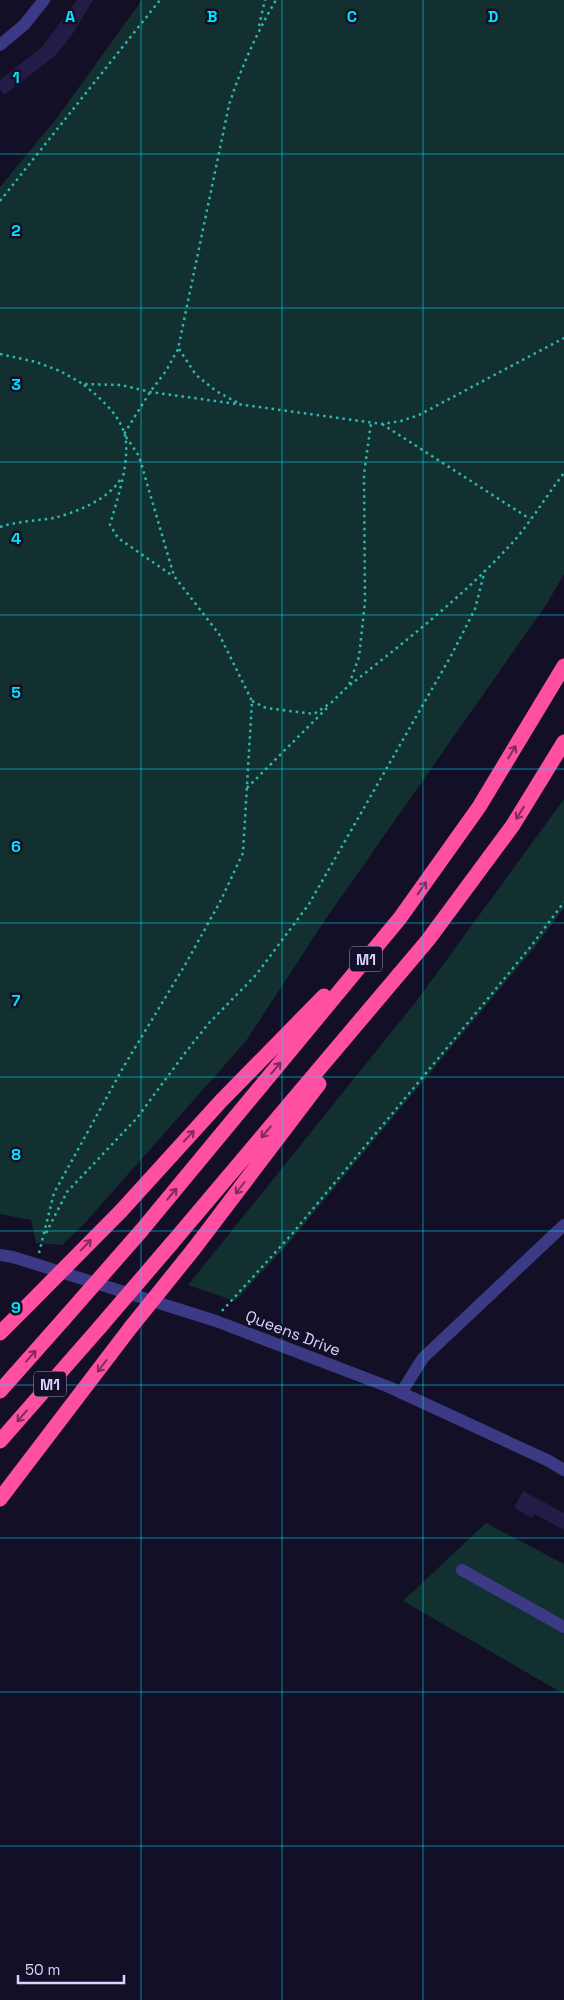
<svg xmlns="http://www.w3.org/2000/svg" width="564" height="2000" font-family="'Space Grotesk',sans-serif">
  <rect width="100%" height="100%" fill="#130f26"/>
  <!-- green -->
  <path fill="#12302f" d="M 142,0 L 564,0 L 564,574 L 546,605 L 325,920 L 246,1041 L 84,1224 L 62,1245 L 36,1243 L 31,1220 L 0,1214 L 0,187 L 56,119 Z
    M 564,799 L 564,908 L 534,948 L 287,1245 L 235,1301 L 188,1285 L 418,999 Z
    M 486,1523 L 564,1564 L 564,1694 L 403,1601 Z"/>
  <!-- building -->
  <path fill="#241b47" d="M 77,0 L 93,0 L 74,32 L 55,56 L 4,95 L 0,89 L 0,80 L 42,47 Z
    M 523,1491 L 564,1513 L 564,1530 L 534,1514 L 532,1518 L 514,1508 Z"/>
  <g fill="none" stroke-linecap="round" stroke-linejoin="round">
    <!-- path -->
    <path stroke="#2fb8b0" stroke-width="2.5" stroke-dasharray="2.5 4" stroke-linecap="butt" d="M 259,26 L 265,0
      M 0,201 L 160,0
      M 179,349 L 196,375 L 216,391 L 238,403
      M 0,354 L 36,362 L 60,371 L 83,384 L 121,385 L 150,392 L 382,424 L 401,421 L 419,415 L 564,338
      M 84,385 C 100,398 117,412 124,432 C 132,458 117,499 110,525 L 118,538 L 173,576
      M 382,424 L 530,519
      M 0,527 C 18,521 36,521 54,518 C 77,512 107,500 120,480
      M 350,685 C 407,640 465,595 514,541 C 532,520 547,495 564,473
      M 252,701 L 266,708 L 314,714 L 332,702 L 349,685 L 359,657 L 365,602 L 364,474 L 371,423
      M 247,788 L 328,707
      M 46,1233 L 67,1192 L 137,1118 L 185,1053 L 209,1023 L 256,975 L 309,904 L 452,654 L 475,609 L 485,570
      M 39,1253 L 54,1193 L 124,1066 L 185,965 L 220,902 L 243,853 L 252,701 L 219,634 L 174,576 L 139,456 L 124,434 L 150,392 L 166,371 L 178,349 L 229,105 C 241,68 256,34 276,0
      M 222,1311 L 292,1234 L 471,1019 L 532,945 L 564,902"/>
    <!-- minor -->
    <path stroke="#3d3a85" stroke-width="12" d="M 0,45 L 24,25 L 44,0
      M 0,1255 L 13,1257 L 216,1321 L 389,1387 L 549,1461 L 564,1470
      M 401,1393 L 423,1358 L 564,1225
      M 462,1570 L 564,1627"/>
    <!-- highway -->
    <path stroke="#ff4fa3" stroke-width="15" d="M 121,1211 L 221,1101 L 324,996
      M 141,1231 L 400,918 L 479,807 L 564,666
      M 172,1243 L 428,940 L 513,825 L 564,742
      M 193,1250 L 319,1084
      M 0,1333 L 28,1305
      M 0,1391 L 63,1320
      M 0,1441 L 100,1327
      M 0,1499 L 131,1327"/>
    <!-- highway-bridge -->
    <path stroke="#ff4fa3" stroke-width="15" d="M 28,1305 L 121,1211
      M 63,1320 L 141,1231
      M 100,1327 L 172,1243
      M 131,1327 L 193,1250"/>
  </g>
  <!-- one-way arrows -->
  <defs><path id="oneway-shaft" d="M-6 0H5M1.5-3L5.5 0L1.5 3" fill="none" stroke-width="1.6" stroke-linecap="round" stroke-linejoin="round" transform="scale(1.25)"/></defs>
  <g stroke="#7d2c5e">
    <use href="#oneway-shaft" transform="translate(512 752) rotate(-59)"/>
    <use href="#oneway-shaft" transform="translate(520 813) rotate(122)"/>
    <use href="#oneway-shaft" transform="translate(422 888) rotate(-55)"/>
    <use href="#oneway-shaft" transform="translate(276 1068) rotate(-50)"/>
    <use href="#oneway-shaft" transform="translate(266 1132) rotate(130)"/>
    <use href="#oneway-shaft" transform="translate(189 1136) rotate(-47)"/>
    <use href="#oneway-shaft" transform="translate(240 1188) rotate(127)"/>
    <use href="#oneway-shaft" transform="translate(172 1194) rotate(-50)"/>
    <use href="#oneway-shaft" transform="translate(86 1245) rotate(-46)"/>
    <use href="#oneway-shaft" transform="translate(31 1356) rotate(-48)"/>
    <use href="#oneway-shaft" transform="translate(102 1366) rotate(127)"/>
    <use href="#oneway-shaft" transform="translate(22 1416) rotate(131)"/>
  </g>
  <!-- grid -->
  <path fill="none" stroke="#00e5ff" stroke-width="1" stroke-opacity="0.55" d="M 141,0 L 141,2000M 282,0 L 282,2000M 423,0 L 423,2000M 0,154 L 564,154M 0,308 L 564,308M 0,462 L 564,462M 0,615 L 564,615M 0,769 L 564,769M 0,923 L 564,923M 0,1077 L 564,1077M 0,1231 L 564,1231M 0,1385 L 564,1385M 0,1538 L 564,1538M 0,1692 L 564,1692M 0,1846 L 564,1846"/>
  <g text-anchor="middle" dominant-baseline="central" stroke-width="5" stroke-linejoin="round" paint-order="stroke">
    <!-- shield labels -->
    <g fill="#130f26" stroke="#9e99be" stroke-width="1">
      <rect x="350" y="946.5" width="32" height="25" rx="4"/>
      <rect x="34" y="1371.5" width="32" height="25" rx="4"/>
    </g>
    <g font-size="15" font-weight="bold" fill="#d9d4ff">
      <text x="366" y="959">M1</text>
      <text x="50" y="1384">M1</text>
    </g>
    <!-- street labels -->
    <g font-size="16" fill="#d9d4ff" stroke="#130f26">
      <text transform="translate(293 1333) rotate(21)">Queens Drive</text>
    </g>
  </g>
  <g font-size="16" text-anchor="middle" font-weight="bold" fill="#00e5ff" stroke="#130f26" stroke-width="5" stroke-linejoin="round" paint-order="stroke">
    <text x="70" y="22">A</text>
    <text x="212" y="22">B</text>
    <text x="352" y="22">C</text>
    <text x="493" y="22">D</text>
    <text x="16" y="83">1</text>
    <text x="16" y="236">2</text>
    <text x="16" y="390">3</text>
    <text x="16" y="544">4</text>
    <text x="16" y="698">5</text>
    <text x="16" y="852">6</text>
    <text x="16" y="1006">7</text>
    <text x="16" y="1160">8</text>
    <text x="16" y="1313">9</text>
  </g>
  <!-- scale -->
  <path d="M18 1975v8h106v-8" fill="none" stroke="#d9d4ff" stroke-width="2.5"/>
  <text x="25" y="1975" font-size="15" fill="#d9d4ff" stroke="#130f26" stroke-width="4" paint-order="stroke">50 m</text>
</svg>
